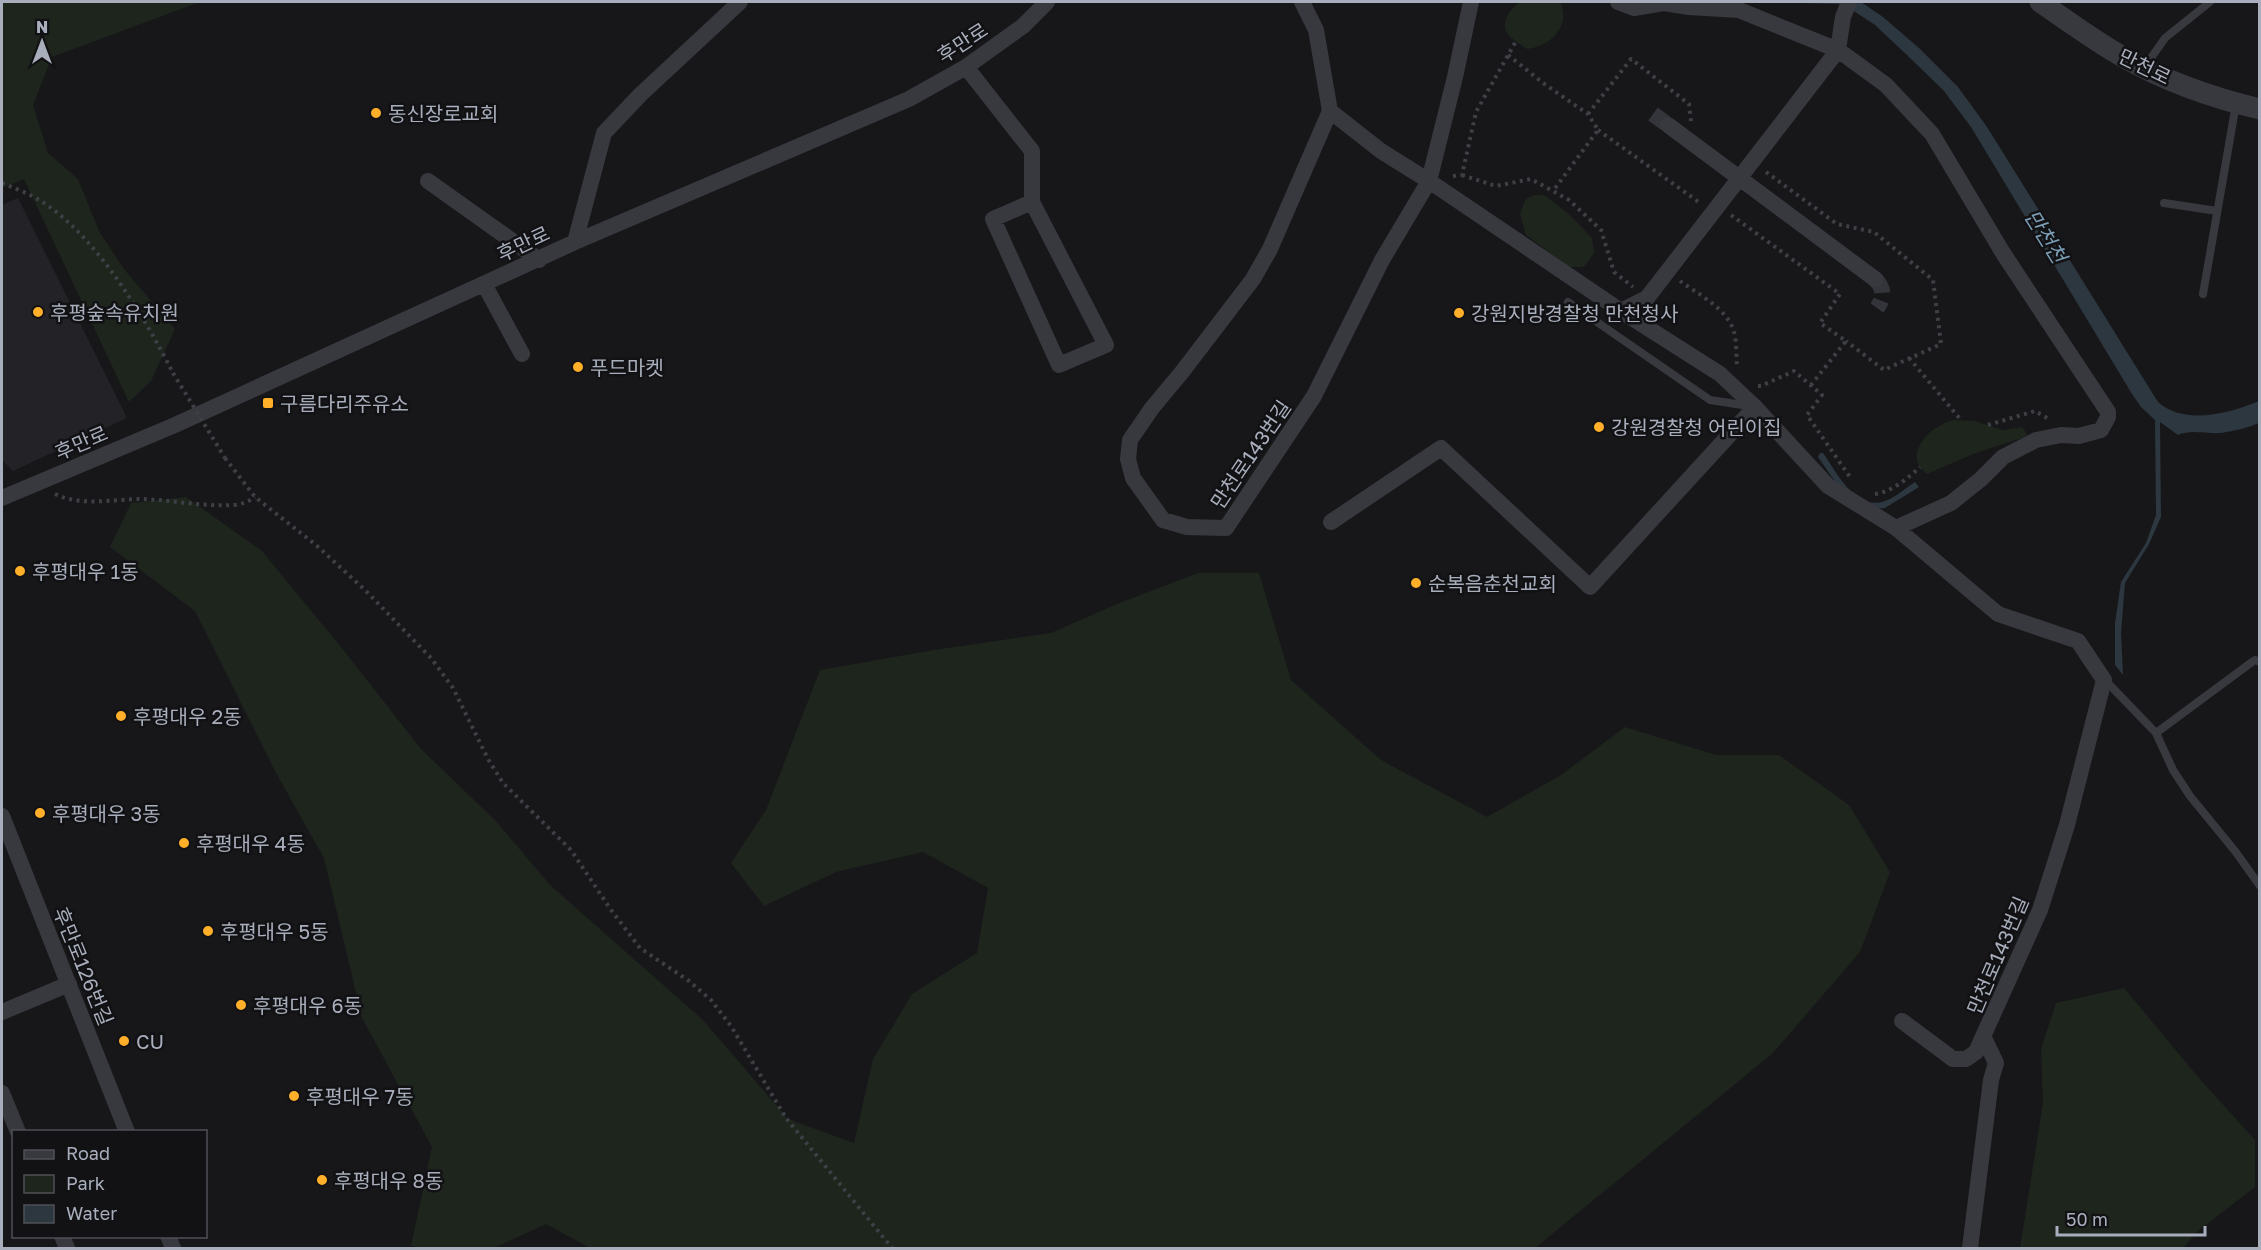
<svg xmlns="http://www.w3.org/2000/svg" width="2261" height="1250" font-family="'Golos Text','Noto Sans KR',sans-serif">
  <rect width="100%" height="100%" fill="#17171a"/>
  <!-- built -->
  <path fill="#232327" d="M 18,198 L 127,418 L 13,471 L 2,460 L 2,205 Z"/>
  <!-- green -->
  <path fill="#1d251d" d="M 2,2 L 200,2 L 52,57 L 33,105 L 48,153 L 78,179 L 99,231 L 124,269 L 175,329 L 151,381 L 129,402 L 24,179 L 2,188 Z
    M 1520,2 L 1560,2 C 1572,25 1550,47 1527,49 C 1521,45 1511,39 1507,33 C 1500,22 1512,7 1520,2 Z
    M 1534,195 L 1544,195 L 1569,214 L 1592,238 L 1594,253 L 1584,267 L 1569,267 L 1526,235 L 1520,214 L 1525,200 Z
    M 1954,420 L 1974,421 L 2003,430 L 2022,427 L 2027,434 L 2025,437 L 1973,454 L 1927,474 C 1900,455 1932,424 1954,420 Z
    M 186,497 L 262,551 L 345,652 L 421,749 L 496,821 L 550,885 L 703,1020 L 788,1119 L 854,1143 L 873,1059 L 912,994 L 977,953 L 988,888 L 923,852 L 836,872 L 764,906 L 731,863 L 766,810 L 820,670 L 934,650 L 1051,633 L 1117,604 L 1198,573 L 1259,573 L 1291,680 L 1381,760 L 1487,817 L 1561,775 L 1625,727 L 1716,755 L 1779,755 L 1849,805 L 1890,872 L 1860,952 L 1773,1053 L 1535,1248 L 590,1248 L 546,1224 L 494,1248 L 425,1248 L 411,1246 L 432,1147 L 362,1018 L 324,858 L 276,773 L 195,611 L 110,547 L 131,503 Z
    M 2124,988 L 2198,1077 L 2255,1140 L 2255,1187 L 2198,1231 L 2183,1248 L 2020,1248 L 2043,1103 L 2041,1049 L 2056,1003 Z"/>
  <!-- water -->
  <path fill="#2c373f" d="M 1756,2 L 1861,2 L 1883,17 L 1919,48 L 1958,87 L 1987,127 L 2158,402 C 2185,426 2230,413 2259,401 L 2259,423 C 2247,428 2234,431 2221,433 C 2207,434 2190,429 2178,435 L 2160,422 L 2161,517 L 2149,544 L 2125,583 L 2121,633 L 2123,675 L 2115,665 L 2115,623 L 2121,582 L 2146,543 L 2156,515 L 2155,420 L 2141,407 L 2132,394 L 1971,127 L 1944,91 L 1908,56 L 1875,25 L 1843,4 Z
    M 1820,453 L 1823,453 C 1836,471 1854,509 1882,502 C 1894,499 1905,488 1915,482 L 1919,487 L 1885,508 L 1873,509 L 1843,493 L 1818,457 Z"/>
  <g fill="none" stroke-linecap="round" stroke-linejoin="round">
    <!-- minor-tunnel -->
    <path stroke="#34353a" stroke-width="16" stroke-dasharray="16 8" stroke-linecap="butt" d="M 1653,114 L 1668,125
      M 1875,279 C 1884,288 1885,297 1877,308"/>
    <!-- path -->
    <path stroke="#3e4046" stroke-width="4" stroke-dasharray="3 4.5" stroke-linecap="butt" d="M 1508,55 L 1543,83 L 1588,114 L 1598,130 L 1553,191
      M 1588,114 L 1631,59 L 1689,104 L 1691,121
      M 1598,130 L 1700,203
      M 1766,172 L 1837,224 L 1874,232 L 1933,280 L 1941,344 L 1884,370 L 1846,341
      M 1462,175 L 1496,186 L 1531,179 L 1569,200 L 1601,230 L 1614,272 L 1633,287
      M 1453,176 L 1462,175 L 1476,112 L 1516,41
      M 2,183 C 17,189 33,195 47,205 C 99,241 145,318 173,373
      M 1731,215 L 1840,294 L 1820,323 L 1846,341 L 1811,385
      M 1680,281 C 1698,294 1728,309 1734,332 C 1737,342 1736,355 1737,365
      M 1909,358 L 1961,420
      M 1758,386 L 1761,386 L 1794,371 L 1822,395 L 1807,415 L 1852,480
      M 1988,425 L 2035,411 L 2049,419
      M 225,458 L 255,497 L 316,545 L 365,590 L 431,658 L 453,688 L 488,759 L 503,783 L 571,850 L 611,910 L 640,948 L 689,981 L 711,1000 L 731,1026 L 786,1118 L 892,1248
      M 55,494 C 82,507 113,499 142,499 C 172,500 203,507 234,505 C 242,504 248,502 255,497
      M 1875,494 C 1892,492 1908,478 1920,467"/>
    <!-- service -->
    <path stroke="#38393f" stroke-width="8" d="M 2144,68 L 2165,38 L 2210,2
      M 2164,203 L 2217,211
      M 2203,294 L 2236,104
      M 1568,302 L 1710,400 L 1749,406
      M 2105,680 L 2156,733 L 2173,770 L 2190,796 L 2235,851 L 2260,886
      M 2156,733 L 2252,662 L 2255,660 L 2260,662"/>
    <!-- minor -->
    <path stroke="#38393f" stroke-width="16" d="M 1302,2 L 1316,30 L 1330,111 L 1381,151 L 1429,181 L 1621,311 L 1720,374 L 1755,407 L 1828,486 L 1896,528 L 1998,614 L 2078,641 L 2104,680 L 2067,825 L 2040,910 L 1976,1052 L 1966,1059 L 1953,1059 L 1902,1021
      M 1618,2 L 1634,8 L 1664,3 L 1689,7 L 1739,10 L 1838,50 L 1886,85 L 1932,134 L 2003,253 L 2108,412 L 2108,417 L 2101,430 L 2079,436 L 2061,435 L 2036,440 L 2003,457 L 1981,479 L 1951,503 L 1896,528
      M 966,67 L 1032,151 L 1032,202 L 993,219 L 1059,365 L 1106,345 L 1032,202
      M 1330,111 L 1270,249 L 1253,279 L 1182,372 L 1152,408 L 1130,440 L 1128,459 L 1133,478 L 1163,520 L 1187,527 L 1226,528 L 1314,396 L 1382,260 L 1429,181 L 1455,77 L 1471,2
      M 1668,125 L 1875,279
      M 428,181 L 539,260
      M 575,242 L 604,133 L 640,95 L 740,2
      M 484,284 L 522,354
      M 1621,311 L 1647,298 L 1838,50 L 1843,17 L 1849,2
      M 2,498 L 175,425 L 575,242 L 909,99 L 966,67 L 1023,26 L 1047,2
      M 1331,522 L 1441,448 L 1590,587 L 1755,407
      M 2,816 L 127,1132
      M 2,1012 L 69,984
      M 2,1093 L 18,1132
      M 62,1236 L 67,1248
      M 168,1236 L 173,1248
      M 1970,1248 L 1991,1080 L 1996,1063 L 1984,1038"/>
    <!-- tertiary -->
    <path stroke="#38393f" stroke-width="21" d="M 2040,2 C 2068,21 2096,42 2125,58 C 2167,82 2213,98 2260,109"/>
    <!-- path-bridge -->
    <path stroke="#3e4046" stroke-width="4" stroke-dasharray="3 4.5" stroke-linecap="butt" d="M 173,373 L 225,458"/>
  </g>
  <!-- markers -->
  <g fill="#ffaf2a" stroke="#121215" stroke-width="2">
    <circle cx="376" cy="113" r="6"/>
    <circle cx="38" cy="312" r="6"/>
    <circle cx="1459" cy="313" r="6"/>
    <circle cx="578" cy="367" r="6"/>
    <rect x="262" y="397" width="12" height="12" rx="3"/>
    <circle cx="1599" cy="427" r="6"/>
    <circle cx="20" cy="571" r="6"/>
    <circle cx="1416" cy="583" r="6"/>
    <circle cx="121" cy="716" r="6"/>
    <circle cx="40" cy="813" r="6"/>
    <circle cx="184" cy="843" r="6"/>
    <circle cx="208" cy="931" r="6"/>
    <circle cx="241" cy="1005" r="6"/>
    <circle cx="124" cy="1041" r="6"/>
    <circle cx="294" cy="1096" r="6"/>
    <circle cx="322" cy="1180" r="6"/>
  </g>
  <g text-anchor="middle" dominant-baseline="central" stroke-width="5" stroke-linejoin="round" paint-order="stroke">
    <!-- street labels -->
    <g font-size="20" fill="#a8aebb" stroke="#121215">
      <text transform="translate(962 42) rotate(-33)">후만로</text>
      <text transform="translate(2145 66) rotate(26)">만천로</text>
      <text transform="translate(523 243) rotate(-25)">후만로</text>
      <text transform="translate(81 442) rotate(-23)">후만로</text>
      <text transform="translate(1250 454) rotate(-56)">만천로143번길</text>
      <text transform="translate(1997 955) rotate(-67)">만천로143번길</text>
      <text transform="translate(84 966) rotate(68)">후만로126번길</text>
    </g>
    <!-- poi labels -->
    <g font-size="20" fill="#a8aebb" stroke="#121215" text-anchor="start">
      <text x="388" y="113">동신장로교회</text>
      <text x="50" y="312">후평숲속유치원</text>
      <text x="1471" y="313">강원지방경찰청 만천청사</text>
      <text x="590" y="367">푸드마켓</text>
      <text x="280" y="403">구름다리주유소</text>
      <text x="1611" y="427">강원경찰청 어린이집</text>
      <text x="32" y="571">후평대우 1동</text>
      <text x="1428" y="583">순복음춘천교회</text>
      <text x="133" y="716">후평대우 2동</text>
      <text x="52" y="813">후평대우 3동</text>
      <text x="196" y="843">후평대우 4동</text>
      <text x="220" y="931">후평대우 5동</text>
      <text x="253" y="1005">후평대우 6동</text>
      <text x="136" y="1041">CU</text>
      <text x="306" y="1096">후평대우 7동</text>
      <text x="334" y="1180">후평대우 8동</text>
    </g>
    <!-- water labels -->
    <g font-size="21" font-style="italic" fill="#7c9fb8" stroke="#121215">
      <text transform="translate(2046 236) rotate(58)">만천천</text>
    </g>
  </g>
  <!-- border -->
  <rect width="2261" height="1250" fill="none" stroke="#a8aebb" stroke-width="6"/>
  <!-- legend -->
  <rect x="12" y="1130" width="195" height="108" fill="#121215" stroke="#4e5057" stroke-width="1.5"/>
  <rect x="24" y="1150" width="30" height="9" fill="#38393f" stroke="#4e5057" stroke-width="1.5"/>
  <text x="66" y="1160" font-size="18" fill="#a8aebb">Road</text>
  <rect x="24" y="1175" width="30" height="18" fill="#1d251d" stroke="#4e5057" stroke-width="1.5"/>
  <text x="66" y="1190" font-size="18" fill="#a8aebb">Park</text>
  <rect x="24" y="1205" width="30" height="18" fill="#2c373f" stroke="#4e5057" stroke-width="1.5"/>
  <text x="66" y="1220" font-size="18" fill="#a8aebb">Water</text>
  <!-- north arrow -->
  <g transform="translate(42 42)" stroke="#121215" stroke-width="4.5" paint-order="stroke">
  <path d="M0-4.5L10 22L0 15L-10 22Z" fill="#a8aebb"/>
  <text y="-9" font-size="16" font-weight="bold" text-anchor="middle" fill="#a8aebb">N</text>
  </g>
  <!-- scale -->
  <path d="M2057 1226v9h148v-9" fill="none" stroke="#a8aebb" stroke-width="3"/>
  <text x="2066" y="1226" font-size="18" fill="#a8aebb" stroke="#121215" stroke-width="4.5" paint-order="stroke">50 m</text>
</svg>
